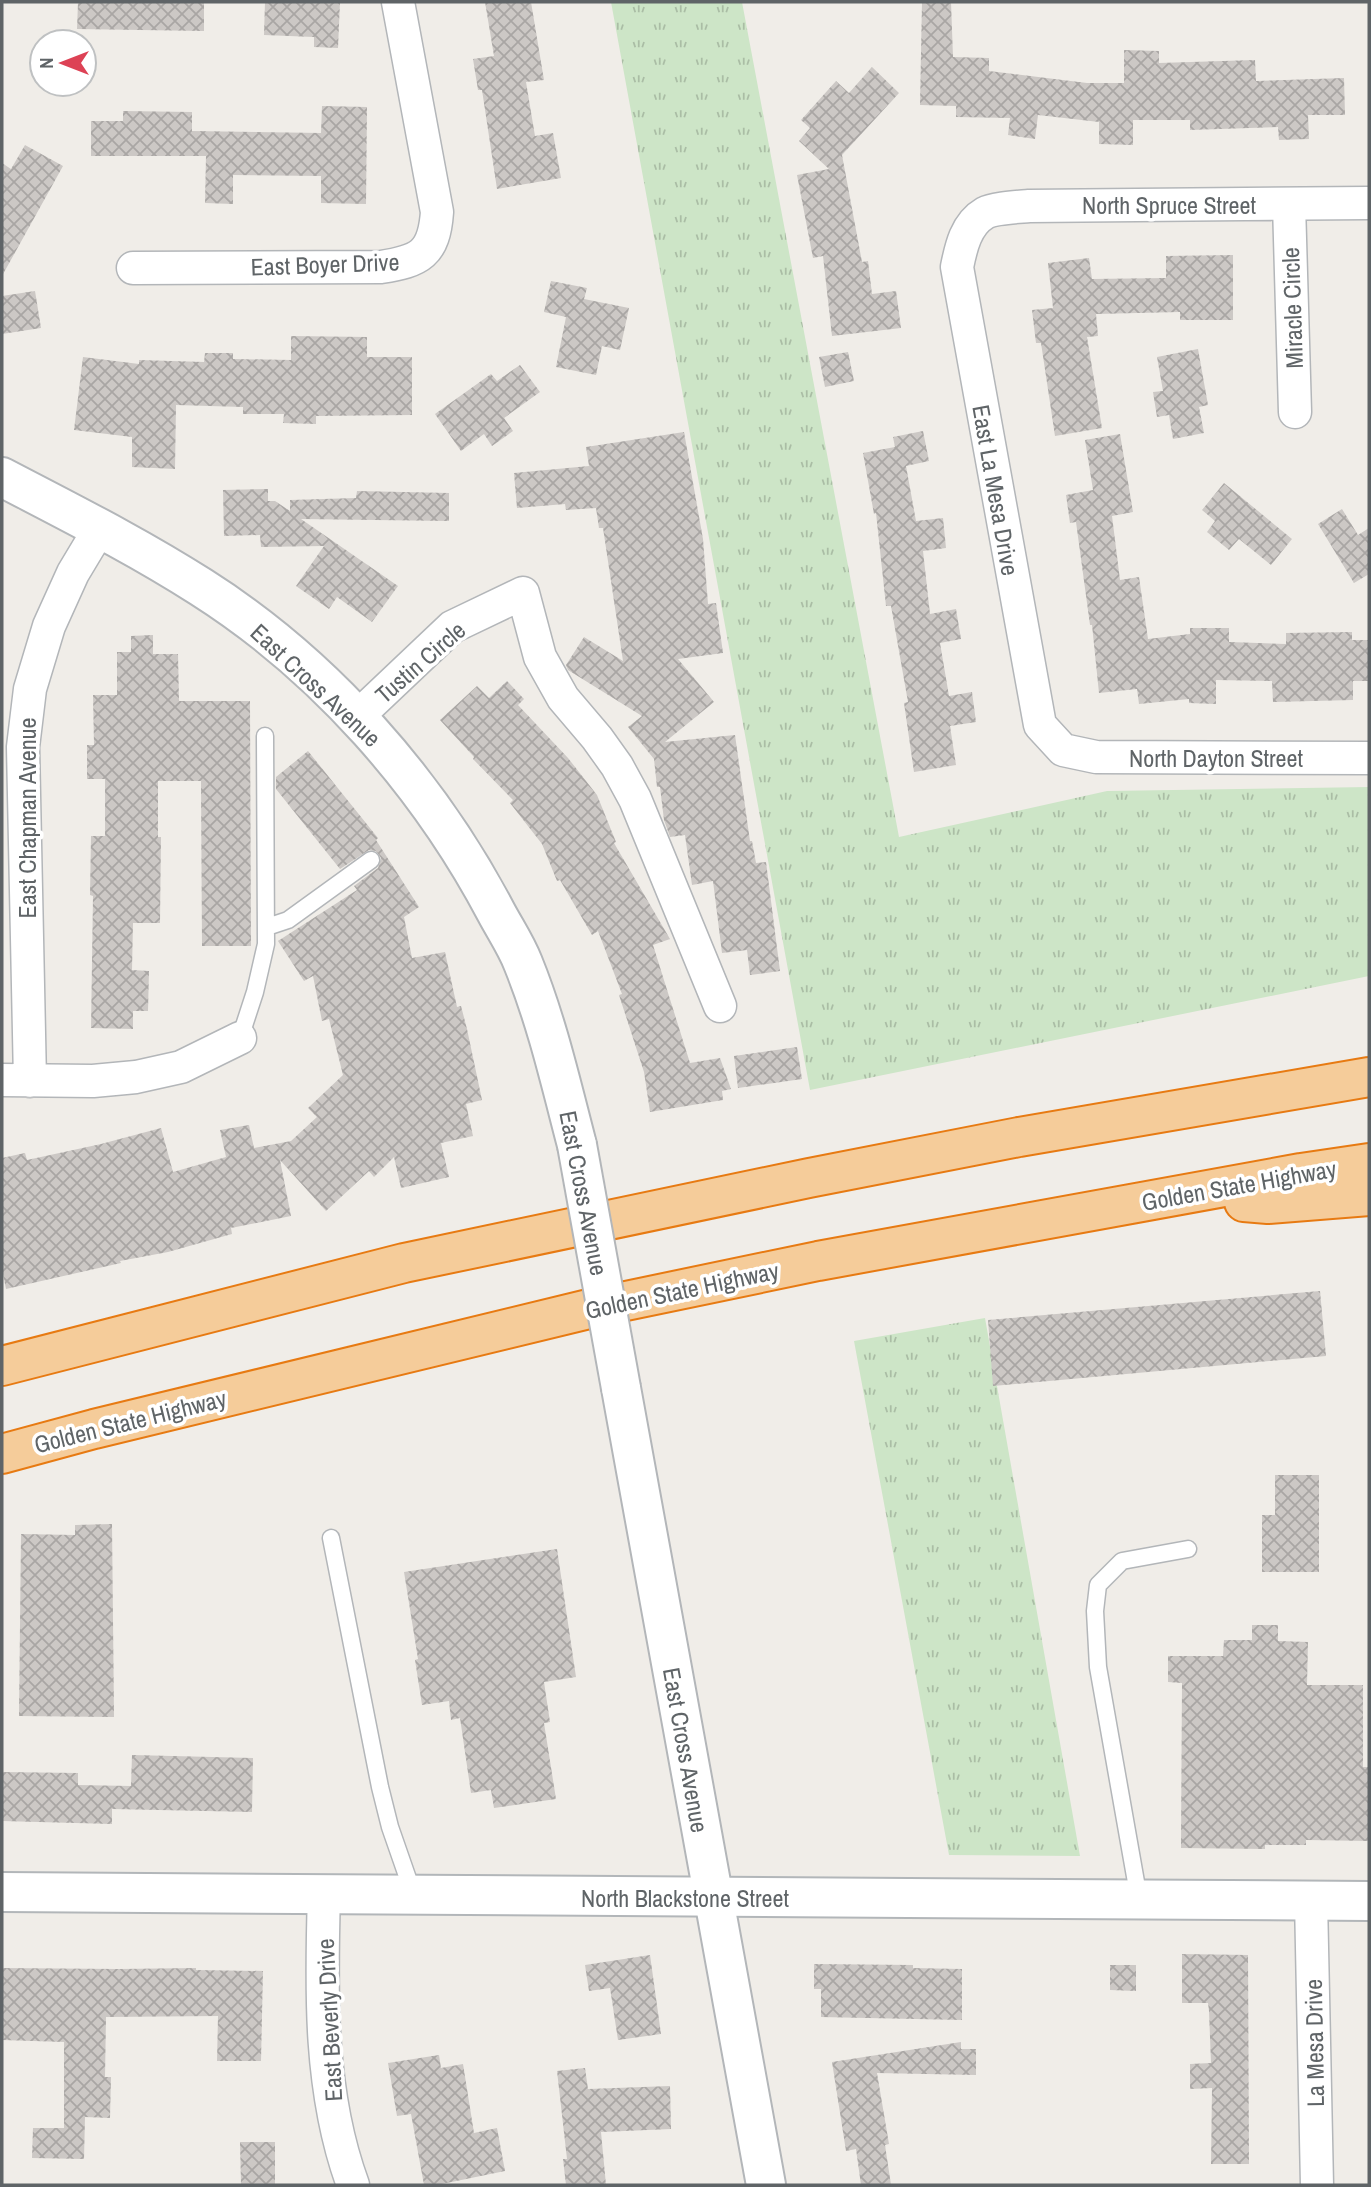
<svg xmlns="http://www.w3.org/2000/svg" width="1371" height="2187" font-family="'Archivo Narrow',sans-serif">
  <defs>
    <pattern id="grass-tufts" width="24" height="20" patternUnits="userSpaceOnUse" patternTransform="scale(1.75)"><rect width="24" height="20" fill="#cde5c7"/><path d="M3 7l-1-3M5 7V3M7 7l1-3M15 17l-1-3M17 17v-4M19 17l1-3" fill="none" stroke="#aabda5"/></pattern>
    <pattern id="building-cross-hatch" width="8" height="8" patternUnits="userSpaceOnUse" patternTransform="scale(1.75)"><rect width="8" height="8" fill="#ccc8c5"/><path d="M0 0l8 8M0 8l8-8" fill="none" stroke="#a9a6a4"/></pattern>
  </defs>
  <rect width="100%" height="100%" fill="#f0ede8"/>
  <!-- grass -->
  <path fill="url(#grass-tufts)" d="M 611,2 L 742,2 L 899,837 L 1107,791 L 1369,787 L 1369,976 L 810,1090 Z
    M 985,1318 L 1080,1856 L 949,1855 L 854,1341 Z"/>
  <!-- building -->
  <path fill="url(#building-cross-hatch)" d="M 78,2 L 204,2 L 204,31 L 77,29 Z
    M 265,2 L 340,2 L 338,48 L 314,47 L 314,37 L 264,35 Z
    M 485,2 L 531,2 L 544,80 L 526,82 L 535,136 L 553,133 L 561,178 L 497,189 L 482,90 L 478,90 L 473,59 L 494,56 Z
    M 922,2 L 951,2 L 953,57 L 989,58 L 989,71 L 1087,83 L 1124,83 L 1124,50 L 1159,51 L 1159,63 L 1255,60 L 1256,81 L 1344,78 L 1345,115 L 1308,115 L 1309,139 L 1279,140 L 1278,127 L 1190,130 L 1190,120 L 1133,120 L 1133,145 L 1099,144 L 1099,122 L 1038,115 L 1035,139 L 1008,135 L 1010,118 L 956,117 L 956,106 L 920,105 Z
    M 872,67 L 899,93 L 842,155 L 862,262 L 868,261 L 872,294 L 896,291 L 901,328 L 832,336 L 823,256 L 813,258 L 797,175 L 829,169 L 799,141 L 810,128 L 801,120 L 836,81 L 849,93 Z
    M 322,106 L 367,107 L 366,204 L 321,203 L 321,176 L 233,175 L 233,204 L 205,203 L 206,156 L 91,156 L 91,121 L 123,121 L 123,111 L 192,112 L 192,131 L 321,133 Z
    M 25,145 L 63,166 L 2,276 L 2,163 L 11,169 Z
    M 1233,255 L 1233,320 L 1180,320 L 1180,312 L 1096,314 L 1098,336 L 1087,337 L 1102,428 L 1055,436 L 1041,343 L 1036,343 L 1032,310 L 1053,308 L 1048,263 L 1089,258 L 1092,279 L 1166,278 L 1166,256 Z
    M 551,281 L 587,288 L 584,299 L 629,308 L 620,350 L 602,346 L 596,375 L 556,367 L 566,317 L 544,312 Z
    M 35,291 L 41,328 L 2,334 L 2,296 Z
    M 291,336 L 367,337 L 367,357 L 412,357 L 412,415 L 316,416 L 316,424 L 283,423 L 284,414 L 243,414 L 243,407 L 176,405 L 175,469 L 132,467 L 132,437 L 74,430 L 83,357 L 139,364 L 139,360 L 204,362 L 205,353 L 233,353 L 233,359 L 291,360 Z
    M 1198,349 L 1208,405 L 1199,407 L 1204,433 L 1173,439 L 1169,415 L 1157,417 L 1153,392 L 1163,391 L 1157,357 Z
    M 848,352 L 854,381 L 825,387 L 819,357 Z
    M 520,365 L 540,392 L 504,418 L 513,431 L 492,446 L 484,434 L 461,451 L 435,414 L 491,374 L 497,381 Z
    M 923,431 L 929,461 L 906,466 L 916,521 L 943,518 L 946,548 L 923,551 L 930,614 L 956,609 L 961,639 L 940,643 L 949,696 L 972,692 L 976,722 L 950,726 L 956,765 L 914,772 L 904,703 L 908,702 L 891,606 L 886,606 L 876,513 L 874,514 L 863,453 L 895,447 L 893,437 Z
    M 684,432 L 703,539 L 708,604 L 716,603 L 723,653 L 678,659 L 714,702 L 665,742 L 735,735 L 750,841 L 752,841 L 756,863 L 766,862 L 780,971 L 750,975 L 747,950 L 722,953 L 713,881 L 692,885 L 685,835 L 670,837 L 664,820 L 660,787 L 657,787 L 654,759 L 628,727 L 642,716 L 568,670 L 566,665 L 584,637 L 623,661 L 603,528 L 599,528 L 596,508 L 566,510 L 565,504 L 517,508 L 514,473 L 589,466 L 586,447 Z
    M 1120,434 L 1133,512 L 1112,516 L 1120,580 L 1139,577 L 1148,639 L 1190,634 L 1190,628 L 1229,628 L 1229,642 L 1286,644 L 1286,633 L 1352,632 L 1352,640 L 1369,640 L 1369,681 L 1353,681 L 1353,700 L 1273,702 L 1272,681 L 1216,680 L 1216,704 L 1189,703 L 1189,699 L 1139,704 L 1137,689 L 1099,693 L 1092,625 L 1090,625 L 1076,522 L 1070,523 L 1066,495 L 1093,490 L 1085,440 Z
    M 1224,483 L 1292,539 L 1271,565 L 1239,539 L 1229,550 L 1207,532 L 1215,521 L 1202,510 Z
    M 268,489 L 268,501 L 275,501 L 290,511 L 290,500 L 356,498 L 357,491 L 449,493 L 449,521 L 301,519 L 398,586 L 372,622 L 337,597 L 329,609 L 296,586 L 324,546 L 261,547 L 260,535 L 224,536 L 223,490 Z
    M 1342,509 L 1358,535 L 1369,528 L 1369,574 L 1354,583 L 1318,524 Z
    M 153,635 L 153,654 L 178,654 L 179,701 L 250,701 L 251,946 L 202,946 L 201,781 L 158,781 L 158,837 L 161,837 L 160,923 L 133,923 L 132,970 L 149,971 L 148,1011 L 133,1011 L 133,1029 L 91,1028 L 93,896 L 90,895 L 91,836 L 105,836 L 105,779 L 87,779 L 87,745 L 94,745 L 93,695 L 117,695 L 117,652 L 131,652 L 131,636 Z
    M 507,681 L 524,699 L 518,705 L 568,758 L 597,795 L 616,842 L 614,843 L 670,939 L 653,945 L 690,1063 L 720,1058 L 731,1089 L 722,1091 L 723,1100 L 650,1112 L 644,1072 L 619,995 L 622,994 L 598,931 L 592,935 L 560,880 L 557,881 L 542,844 L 510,803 L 513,800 L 473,759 L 474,757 L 440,720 L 477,686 L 489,698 Z
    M 308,751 L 378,838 L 376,840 L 419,907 L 404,917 L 412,958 L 445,952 L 457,1007 L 461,1006 L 467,1029 L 482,1100 L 466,1104 L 473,1136 L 441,1143 L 449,1177 L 401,1188 L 394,1157 L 374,1177 L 369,1171 L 326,1211 L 280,1160 L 291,1216 L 231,1228 L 232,1234 L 168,1252 L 120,1261 L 121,1263 L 6,1289 L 2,1269 L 2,1158 L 25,1153 L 27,1160 L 101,1144 L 161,1128 L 173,1172 L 226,1157 L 220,1130 L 249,1125 L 254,1148 L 291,1141 L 317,1117 L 308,1108 L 343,1075 L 329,1019 L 322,1021 L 313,976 L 304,981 L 278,941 L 357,890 L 354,886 L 378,868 L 381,858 L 376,851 L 369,850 L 340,869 L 276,789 L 276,777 Z
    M 797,1047 L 802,1079 L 738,1088 L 734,1056 Z
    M 1320,1291 L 1326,1356 L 993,1386 L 988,1320 Z
    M 1275,1475 L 1319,1475 L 1319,1572 L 1262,1572 L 1262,1515 L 1275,1515 Z
    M 112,1524 L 114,1717 L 19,1716 L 21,1534 L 75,1535 L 75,1525 Z
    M 557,1549 L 576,1677 L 544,1682 L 550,1722 L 544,1723 L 556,1799 L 494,1808 L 491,1790 L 471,1793 L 460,1718 L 451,1720 L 449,1701 L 422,1705 L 415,1660 L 418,1659 L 404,1572 Z
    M 1252,1625 L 1278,1625 L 1278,1641 L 1308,1642 L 1307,1685 L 1363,1685 L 1363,1767 L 1369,1767 L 1369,1841 L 1306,1840 L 1306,1845 L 1265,1845 L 1265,1849 L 1181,1848 L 1182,1683 L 1168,1682 L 1168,1656 L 1223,1656 L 1224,1640 L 1252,1640 Z
    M 132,1755 L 253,1758 L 252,1812 L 112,1809 L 112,1824 L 2,1821 L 2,1772 L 78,1773 L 78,1785 L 131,1786 Z
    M 1182,1954 L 1248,1955 L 1249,2164 L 1211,2164 L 1212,2088 L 1190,2089 L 1190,2064 L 1211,2063 L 1209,2011 L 1208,2003 L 1182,2003 Z
    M 650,1955 L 661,2034 L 618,2040 L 610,1988 L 589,1991 L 585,1965 Z
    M 814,1964 L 913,1965 L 913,1968 L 962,1969 L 962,2020 L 821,2017 L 821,1989 L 814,1989 Z
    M 1110,1965 L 1136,1965 L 1136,1991 L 1110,1990 Z
    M 2,1968 L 119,1969 L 196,1968 L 196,1970 L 263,1971 L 261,2061 L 217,2061 L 218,2016 L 106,2017 L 105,2077 L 111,2077 L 110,2118 L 85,2117 L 84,2159 L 32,2158 L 33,2128 L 64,2128 L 64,2042 L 2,2040 Z
    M 961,2042 L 961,2049 L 976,2049 L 976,2075 L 877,2073 L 889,2144 L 885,2145 L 891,2185 L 861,2185 L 856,2149 L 846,2151 L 832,2062 Z
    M 439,2055 L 441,2068 L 463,2064 L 474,2133 L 497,2128 L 505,2171 L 437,2185 L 424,2185 L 411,2114 L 397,2116 L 388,2063 Z
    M 585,2068 L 588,2089 L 670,2086 L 671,2129 L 601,2132 L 606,2185 L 566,2185 L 563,2159 L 567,2159 L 557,2071 Z
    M 240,2142 L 275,2142 L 275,2185 L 241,2185 Z"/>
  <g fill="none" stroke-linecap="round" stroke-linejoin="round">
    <!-- service casing -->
    <g stroke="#b3b6b9" stroke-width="19">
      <path id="service" d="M 267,927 L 288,920 L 371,860
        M 240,1038 L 255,992 L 266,944 L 265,736
        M 331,1538 L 380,1787 L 390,1827 L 414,1896
        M 1139,1899 L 1098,1667 L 1095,1611 L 1098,1585 L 1122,1561 L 1188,1549"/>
    </g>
    <!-- minor casing -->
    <g stroke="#b3b6b9" stroke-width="35">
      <path id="minor" d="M 1369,203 L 1029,206 C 1018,207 994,208 985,213 C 966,224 961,247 957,267 L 1040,725 L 1063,750 L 1096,757 L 1369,758
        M 1289,204 L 1295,412
        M 133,268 L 381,267 C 420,261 434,254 437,212 L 398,2
        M 357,717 L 452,627 L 523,593 L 540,657 L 563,698 L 597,738 L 617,766 L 635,799 L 720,1006
        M 2,1080 L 93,1081 L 136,1077 L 181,1067 L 240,1038
        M 30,1081 L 23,747 L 30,689 L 49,626 L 73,573 L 100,528
        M 324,1894 C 321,1991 319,2093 353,2185
        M 1311,1900 L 1317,2185"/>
    </g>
    <!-- tertiary casing -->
    <g stroke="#b3b6b9" stroke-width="42">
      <path id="tertiary" d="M 2,477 C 69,512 137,546 201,587 C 324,665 428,783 496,912 C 505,929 516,945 523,963 C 547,1022 561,1084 577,1145
        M 621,1388 L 766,2185"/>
    </g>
    <!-- secondary casing -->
    <g stroke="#b2b6b9" stroke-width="42">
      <path id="secondary" d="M 2,1892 L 1369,1901"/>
    </g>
    <!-- motorway casing -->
    <g stroke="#e77a12" stroke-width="42">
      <path id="motorway" d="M 1244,1202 L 1268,1204 L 1369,1196
        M 2,1366 L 404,1263 L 809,1178 L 1019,1137 L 1369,1077
        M 2,1454 L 94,1429 L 597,1307 L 818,1261 L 1301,1173 L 1369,1163"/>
    </g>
    <!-- service -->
    <use href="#service" stroke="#fff" stroke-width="16"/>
    <!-- minor -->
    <use href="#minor" stroke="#fff" stroke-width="32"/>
    <!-- tertiary -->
    <use href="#tertiary" stroke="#fff" stroke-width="38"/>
    <!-- secondary -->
    <use href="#secondary" stroke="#fff" stroke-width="38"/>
    <!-- motorway -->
    <use href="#motorway" stroke="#f5cc9a" stroke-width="38"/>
    <!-- tertiary-bridge casing -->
    <g stroke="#b3b6b9" stroke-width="42" stroke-linecap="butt">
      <path id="tertiary-bridge" d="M 577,1145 L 621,1388"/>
    </g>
    <!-- tertiary-bridge -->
    <use href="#tertiary-bridge" stroke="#fff" stroke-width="38"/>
  </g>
  <g text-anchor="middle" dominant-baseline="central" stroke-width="7" stroke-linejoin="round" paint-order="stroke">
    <!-- street labels -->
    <g font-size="24" fill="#5f6467" stroke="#fff">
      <text x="1169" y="205">North Spruce Street</text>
      <text transform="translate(325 264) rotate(-2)">East Boyer Drive</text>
      <text transform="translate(1292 308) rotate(-92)">Miracle Circle</text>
      <text transform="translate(996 490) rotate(80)">East La Mesa Drive</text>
      <text transform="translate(420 662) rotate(-41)">Tustin Circle</text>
      <text transform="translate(316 685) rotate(43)">East Cross Avenue</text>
      <text x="1216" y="758">North Dayton Street</text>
      <text transform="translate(27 818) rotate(-90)">East Chapman Avenue</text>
      <text transform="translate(1239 1185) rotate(-10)">Golden State Highway</text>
      <text transform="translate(584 1193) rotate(79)">East Cross Avenue</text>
      <text transform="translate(682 1290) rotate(-12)">Golden State Highway</text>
      <text transform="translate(130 1421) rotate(-14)">Golden State Highway</text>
      <text transform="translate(686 1750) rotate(80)">East Cross Avenue</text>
      <text x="685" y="1898">North Blackstone Street</text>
      <text transform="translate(329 2020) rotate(-93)">East Beverly Drive</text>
      <text transform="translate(1314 2043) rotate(-91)">La Mesa Drive</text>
    </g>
  </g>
  <!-- border -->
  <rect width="1371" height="2187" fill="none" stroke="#5f6467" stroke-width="7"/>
  <!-- north arrow -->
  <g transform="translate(63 63) rotate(270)"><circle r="33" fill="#ffffff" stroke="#bfc1c2" stroke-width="2"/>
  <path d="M0-5L12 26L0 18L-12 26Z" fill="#dd4255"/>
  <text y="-10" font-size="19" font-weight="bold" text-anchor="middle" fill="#5f6467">N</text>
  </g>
</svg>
